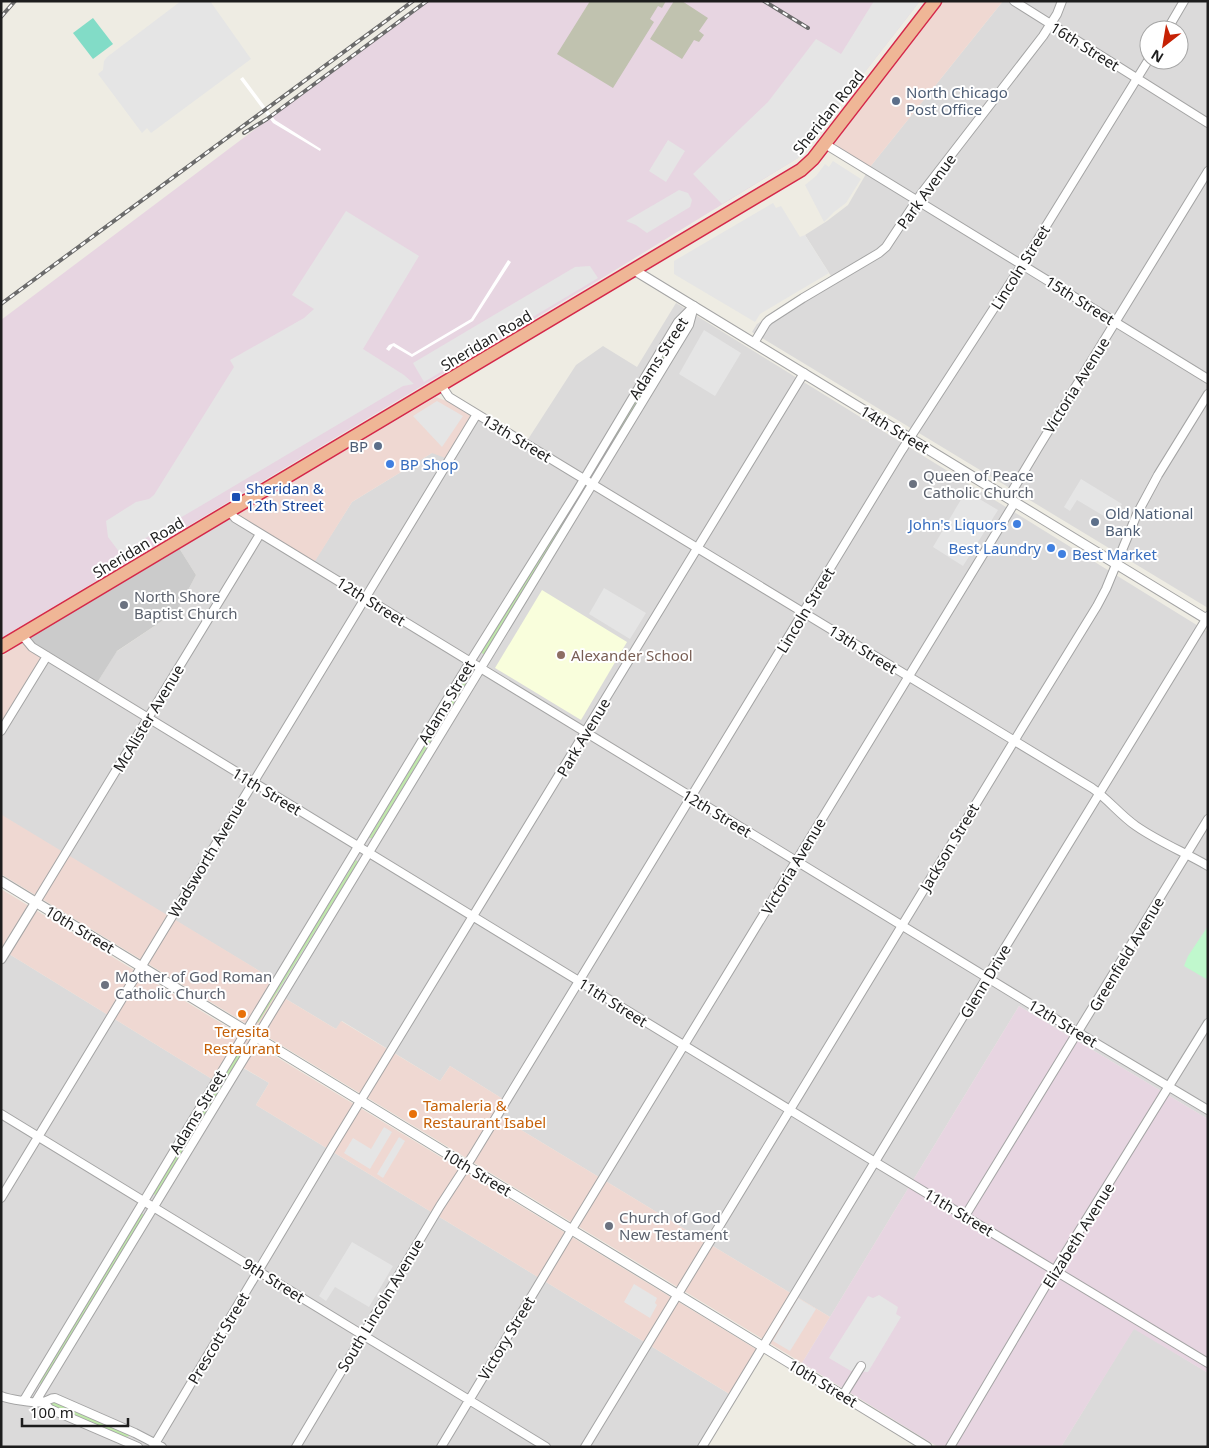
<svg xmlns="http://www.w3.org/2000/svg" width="1209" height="1448" font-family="'Noto Sans',sans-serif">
  <rect width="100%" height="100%" fill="#eeece3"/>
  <!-- residential -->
  <path fill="#dbdada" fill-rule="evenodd" d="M 1003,1 L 1208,1 L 1208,608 L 752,332 L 757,324 L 831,276 L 805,235 L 827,221 L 848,205 L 870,167 ZM 1149,30 L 1179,30 L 1179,60 L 1149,60 Z
    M 676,303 L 1208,632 L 1208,1119 L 1019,1006 L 830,1317 L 498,1116 L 506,1101 L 450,1066 L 440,1081 L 342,1021 L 336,1029 L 276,993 L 281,984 L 1,816 L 1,737 L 50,659 L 95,686 L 116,652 L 177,611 L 196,575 L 179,548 L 232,517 L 312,565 L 352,502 L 432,453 L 476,418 L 523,447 L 576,365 L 603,346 L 637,367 Z
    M 1,949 L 220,1084 L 233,1062 L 269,1083 L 256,1105 L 736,1398 L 707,1447 L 1,1447 Z
    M 1134,1328 L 1208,1373 L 1208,1447 L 1061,1447 Z"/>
  <!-- commercial -->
  <path fill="#efd8d2" d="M 943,1 L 1003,1 L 870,167 L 832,145 L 923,29 Z
    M 436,397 L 452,403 L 476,418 L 448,459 L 432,453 L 352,502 L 312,566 L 232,517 Z
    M 23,642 L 50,659 L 1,737 L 1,657 Z
    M 2,815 L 281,984 L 276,993 L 336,1029 L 341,1021 L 440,1081 L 450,1066 L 506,1101 L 498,1116 L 830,1317 L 802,1363 L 1,874 Z
    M 1,889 L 764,1354 L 736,1398 L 256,1105 L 269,1083 L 234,1062 L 220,1084 L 1,949 Z"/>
  <!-- industrial -->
  <path fill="#e7d5e1" d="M 426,1 L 920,1 L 798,158 L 599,280 L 1,638 L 1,320 Z
    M 1019,1006 L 1208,1119 L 1208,1373 L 1134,1329 L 1061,1447 L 938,1447 L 802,1363 Z"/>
  <!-- education -->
  <path fill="#f9fedc" d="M 542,590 L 627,642 L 581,720 L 495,668 Z"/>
  <!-- religious -->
  <path fill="#cbcbcb" d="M 179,548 L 196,575 L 177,611 L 117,651 L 95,686 L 23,642 Z"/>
  <!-- construction -->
  <path fill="#c0c2af" d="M 590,1 L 666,1 L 662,8 L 658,6 L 650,19 L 654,22 L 613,88 L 557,54 Z
    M 674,1 L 682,1 L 708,18 L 699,31 L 704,35 L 699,42 L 694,40 L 682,59 L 650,39 Z"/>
  <!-- grass -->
  <path fill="#bfe8aa" d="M 683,322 L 685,324 L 597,470 L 595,470 L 594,468 Z
    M 579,492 L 582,494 L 484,654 L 483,654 L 481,652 Z
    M 469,676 L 469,678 L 372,838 L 369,838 L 466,677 Z
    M 356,860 L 358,862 L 258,1023 L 257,1020 Z
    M 243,1044 L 245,1045 L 246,1047 L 158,1192 L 156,1195 L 153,1194 Z
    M 141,1213 L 143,1214 L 144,1215 L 43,1383 L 39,1384 L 38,1382 Z
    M 51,1400 L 129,1434 L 129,1436 L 125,1437 L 49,1404 Z"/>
  <!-- park -->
  <path fill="#c0f8cd" d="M 1208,926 L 1208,980 L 1184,966 L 1188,956 Z"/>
  <!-- pitch -->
  <path fill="#82dcc7" d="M 93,18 L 113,44 L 93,59 L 73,33 Z"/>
  <!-- parking -->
  <path fill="#e5e5e5" d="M 181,1 L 210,1 L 251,59 L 151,133 L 147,128 L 142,133 L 98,74 L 103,70 L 104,61 L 107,57 Z
    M 874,1 L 920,1 L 798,158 L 722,204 L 693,174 L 768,102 L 816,39 L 841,54 Z
    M 668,140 L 685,151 L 666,182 L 649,171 Z
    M 833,161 L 861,179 L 846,203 L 834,212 L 824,222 L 805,185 L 816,176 L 825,164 L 829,167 Z
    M 679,190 L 688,193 L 692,200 L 690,207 L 647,233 L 636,225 L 626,221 Z
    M 773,203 L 776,208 L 781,206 L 800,237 L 805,235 L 829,273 L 760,314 L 755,322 L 674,274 L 674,261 Z
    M 346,211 L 419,256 L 363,349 L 404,375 L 414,384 L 403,386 L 197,508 L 120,553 L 108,537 L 106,521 L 136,502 L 149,499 L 154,495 L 234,367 L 230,360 L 304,318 L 314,309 L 292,295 Z
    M 590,266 L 598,278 L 424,382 L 413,363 L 575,267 Z
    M 704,330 L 741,353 L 715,396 L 679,374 Z
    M 437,401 L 463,416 L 442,447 L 413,416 Z
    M 1081,479 L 1122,504 L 1119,508 L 1112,514 L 1109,519 L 1077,500 L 1070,511 L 1064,507 Z
    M 966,491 L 998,510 L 963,566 L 933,547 Z
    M 604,588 L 646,613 L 630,639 L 589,614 Z
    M 384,1127 L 392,1132 L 370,1169 L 344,1153 L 353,1138 L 371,1149 Z
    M 399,1137 L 405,1141 L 383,1178 L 377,1174 Z
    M 352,1242 L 393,1266 L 369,1307 L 335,1287 L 326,1301 L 319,1296 Z
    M 634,1284 L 657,1298 L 655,1303 L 657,1305 L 650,1318 L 624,1302 Z
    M 879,1295 L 898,1307 L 896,1314 L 901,1317 L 868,1372 L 851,1371 L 829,1358 L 868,1296 L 873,1298 Z
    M 798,1298 L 816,1309 L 790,1351 L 773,1341 Z"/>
  <!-- pier -->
  <path fill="#fff" d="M 243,77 L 275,120 L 321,149 L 320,151 L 273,123 L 240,79 Z
    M 508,260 L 511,262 L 473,321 L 412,357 L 393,346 L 389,351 L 386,349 L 389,345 L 394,343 L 412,354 L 471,319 Z"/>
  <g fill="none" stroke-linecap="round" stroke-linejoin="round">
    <!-- minor casing -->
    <g stroke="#a4a4a4" stroke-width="10">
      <path id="minor" d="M 1014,1 L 1208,123
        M 1167,30 L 1184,1
        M 825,144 L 1208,379
        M 754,343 L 766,323 L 769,320 L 803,298 L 879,253 L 886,247 L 921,194 L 1043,36 L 1057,14 L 1062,1
        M 441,385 L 449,397 L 1092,788 C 1108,799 1120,815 1136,826 C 1159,842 1184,852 1208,866
        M 1008,498 L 1038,448 L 1208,171
        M 229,511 L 235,518 L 1032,1005 L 1208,1110
        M 22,635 L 32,647 L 875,1162 L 1208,1363
        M 1,731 L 47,656
        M 36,902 L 260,534
        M 1,1114 L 546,1447
        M 1,1198 L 477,414
        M 965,1216 L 1208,819
        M 843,1395 L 861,1366
        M 1,1396 C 8,1399 37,1404 43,1402 C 48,1401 50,1398 55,1398 L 135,1433 L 162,1447
        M 24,1400 L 253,1020 L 465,670 L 577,491 L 678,322 L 694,306
        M 36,1401 L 689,325 L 694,306
        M 43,1402 L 50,1409 L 138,1447
        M 153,1447 L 331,1149 L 804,373
        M 296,1447 L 440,1206 L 472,1157 L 902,450 L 1022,265 L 1149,59
        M 441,1447 L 572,1229 L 1015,502
        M 585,1447 L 1019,733 L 1097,606 L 1106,589 L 1137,514 L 1158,475 L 1208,394
        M 702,1447 L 987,977 L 1208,616
        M 950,1447 L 1055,1270 L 1208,1023"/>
    </g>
    <!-- tertiary casing -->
    <g stroke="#a4a4a4" stroke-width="11">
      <path id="tertiary" d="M 634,270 L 1208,620
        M 1,881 L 927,1447
        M 1,959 L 36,902"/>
    </g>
    <!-- trunk casing -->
    <g stroke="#d52749" stroke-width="15">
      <path id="trunk" d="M 1,647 L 801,170 L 813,159 L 935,1"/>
    </g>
    <!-- minor -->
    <use href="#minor" stroke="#fff" stroke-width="8"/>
    <!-- tertiary -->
    <use href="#tertiary" stroke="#fff" stroke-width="9"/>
    <!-- trunk -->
    <use href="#trunk" stroke="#efb696" stroke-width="12"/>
    <!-- rail casing -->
    <g stroke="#6b6b6b" stroke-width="4">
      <path id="rail" d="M 764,1 L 808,28
        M 1,17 L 15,1
        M 244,133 L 267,119 L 427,1
        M 1,304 L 413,1"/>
    </g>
    <!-- rail -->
    <use href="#rail" stroke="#fff" stroke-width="2" stroke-dasharray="5.5" stroke-linecap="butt"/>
  </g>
  <!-- markers -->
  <g fill="#5c6f8a" stroke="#fff" stroke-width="2">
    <circle cx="896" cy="101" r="5"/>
    <circle cx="378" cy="446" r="5"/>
    <circle cx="1095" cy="522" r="5"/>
  </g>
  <g fill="#3f7fe0" stroke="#fff" stroke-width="2">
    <circle cx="390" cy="464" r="5"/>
    <circle cx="1017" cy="524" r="5"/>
    <circle cx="1051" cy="548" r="5"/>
    <circle cx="1062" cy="554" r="5"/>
  </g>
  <g fill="#6b7280" stroke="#fff" stroke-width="2">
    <circle cx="913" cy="484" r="5"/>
    <circle cx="124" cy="605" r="5"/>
    <circle cx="105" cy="985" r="5"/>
    <circle cx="609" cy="1226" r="5"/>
  </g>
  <rect fill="#1a4fb4" stroke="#fff" stroke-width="2" x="231" y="492" width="10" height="10" rx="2.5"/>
  <circle fill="#8d6e63" stroke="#fff" stroke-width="2" cx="561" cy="655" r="5"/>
  <g fill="#e8710a" stroke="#fff" stroke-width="2">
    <circle cx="242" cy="1014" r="5"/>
    <circle cx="413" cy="1114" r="5"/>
  </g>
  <g text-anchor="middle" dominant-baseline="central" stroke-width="4" stroke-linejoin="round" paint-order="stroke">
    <!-- street labels -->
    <g font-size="15" fill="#1d1d1d" stroke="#fff">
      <text transform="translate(1085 46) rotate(32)">16th Street</text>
      <text transform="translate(828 112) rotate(-51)">Sheridan Road</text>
      <text transform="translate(926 191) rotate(-54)">Park Avenue</text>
      <text transform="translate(1020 267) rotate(-58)">Lincoln Street</text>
      <text transform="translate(1080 300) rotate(32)">15th Street</text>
      <text transform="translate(486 340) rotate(-31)">Sheridan Road</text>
      <text transform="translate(658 358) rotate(-57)">Adams Street</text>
      <text transform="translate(1076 385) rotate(-58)">Victoria Avenue</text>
      <text transform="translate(895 429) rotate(31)">14th Street</text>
      <text transform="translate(517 438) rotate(31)">13th Street</text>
      <text transform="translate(138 547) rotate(-31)">Sheridan Road</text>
      <text transform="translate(371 601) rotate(32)">12th Street</text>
      <text transform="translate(805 610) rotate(-59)">Lincoln Street</text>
      <text transform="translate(863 649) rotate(32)">13th Street</text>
      <text transform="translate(446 702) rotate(-59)">Adams Street</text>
      <text transform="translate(148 718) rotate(-59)">McAlister Avenue</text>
      <text transform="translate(583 737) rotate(-59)">Park Avenue</text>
      <text transform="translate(267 791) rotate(31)">11th Street</text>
      <text transform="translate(717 813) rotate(31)">12th Street</text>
      <text transform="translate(949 847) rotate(-59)">Jackson Street</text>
      <text transform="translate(207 857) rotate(-59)">Wadsworth Avenue</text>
      <text transform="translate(793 866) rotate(-59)">Victoria Avenue</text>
      <text transform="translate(80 929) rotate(31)">10th Street</text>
      <text transform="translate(1126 954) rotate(-59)">Greenfield Avenue</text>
      <text transform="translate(985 981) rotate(-59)">Glenn Drive</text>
      <text transform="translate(613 1002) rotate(32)">11th Street</text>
      <text transform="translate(1063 1023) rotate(31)">12th Street</text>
      <text transform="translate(197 1112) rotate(-59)">Adams Street</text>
      <text transform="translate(477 1172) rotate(31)">10th Street</text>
      <text transform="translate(959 1212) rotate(31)">11th Street</text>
      <text transform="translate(1078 1235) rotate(-58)">Elizabeth Avenue</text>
      <text transform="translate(274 1280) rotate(32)">9th Street</text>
      <text transform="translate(380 1305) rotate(-59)">South Lincoln Avenue</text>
      <text transform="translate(218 1338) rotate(-59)">Prescott Street</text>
      <text transform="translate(506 1338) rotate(-59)">Victory Street</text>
      <text transform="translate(823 1383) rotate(31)">10th Street</text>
    </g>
    <!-- service labels -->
    <g font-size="15" fill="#4e5e75" stroke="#fff" text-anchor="start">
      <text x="906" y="92">North Chicago<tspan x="906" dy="17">Post Office</tspan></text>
      <text x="368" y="446" text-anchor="end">BP</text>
      <text x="1105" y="513">Old National<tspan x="1105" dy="17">Bank</tspan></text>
    </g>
    <!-- shop labels -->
    <g font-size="15" fill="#366cbe" stroke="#fff" text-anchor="start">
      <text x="400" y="464">BP Shop</text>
      <text x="1007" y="524" text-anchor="end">John's Liquors</text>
      <text x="1041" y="548" text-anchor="end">Best Laundry</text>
      <text x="1072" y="554">Best Market</text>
    </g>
    <!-- worship labels -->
    <g font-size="15" fill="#5b616d" stroke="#fff" text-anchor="start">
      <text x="923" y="475">Queen of Peace<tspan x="923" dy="17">Catholic Church</tspan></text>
      <text x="134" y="596">North Shore<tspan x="134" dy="17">Baptist Church</tspan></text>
      <text x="115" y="976">Mother of God Roman<tspan x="115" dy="17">Catholic Church</tspan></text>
      <text x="619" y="1217">Church of God<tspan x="619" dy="17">New Testament</tspan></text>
    </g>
    <!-- transit labels -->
    <g font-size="15" fill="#164399" stroke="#fff" text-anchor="start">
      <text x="246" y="488">Sheridan &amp;<tspan x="246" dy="17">12th Street</tspan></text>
    </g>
    <!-- education labels -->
    <g font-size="15" fill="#785e54" stroke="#fff" text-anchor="start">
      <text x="571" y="655">Alexander School</text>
    </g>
    <!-- food labels -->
    <g font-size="15" fill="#c56008" stroke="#fff">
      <text x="242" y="1031">Teresita<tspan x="242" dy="17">Restaurant</tspan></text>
      <text x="423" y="1105" text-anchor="start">Tamaleria &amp;<tspan x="423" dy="17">Restaurant Isabel</tspan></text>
    </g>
  </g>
  <!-- border -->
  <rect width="1209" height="1448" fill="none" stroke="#1d1d1d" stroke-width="5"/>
  <!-- north arrow -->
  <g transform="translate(1164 45) rotate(211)"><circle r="24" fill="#ffffff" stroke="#a5a5a5"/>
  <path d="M0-4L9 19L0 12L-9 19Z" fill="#c62104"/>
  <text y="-8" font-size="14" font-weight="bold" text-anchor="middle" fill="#1d1d1d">N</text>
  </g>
  <!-- scale -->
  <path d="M22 1418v8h106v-8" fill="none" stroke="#1d1d1d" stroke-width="2.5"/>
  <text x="30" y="1418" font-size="15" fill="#1d1d1d" stroke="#ffffff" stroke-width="4" paint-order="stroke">100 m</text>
</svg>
